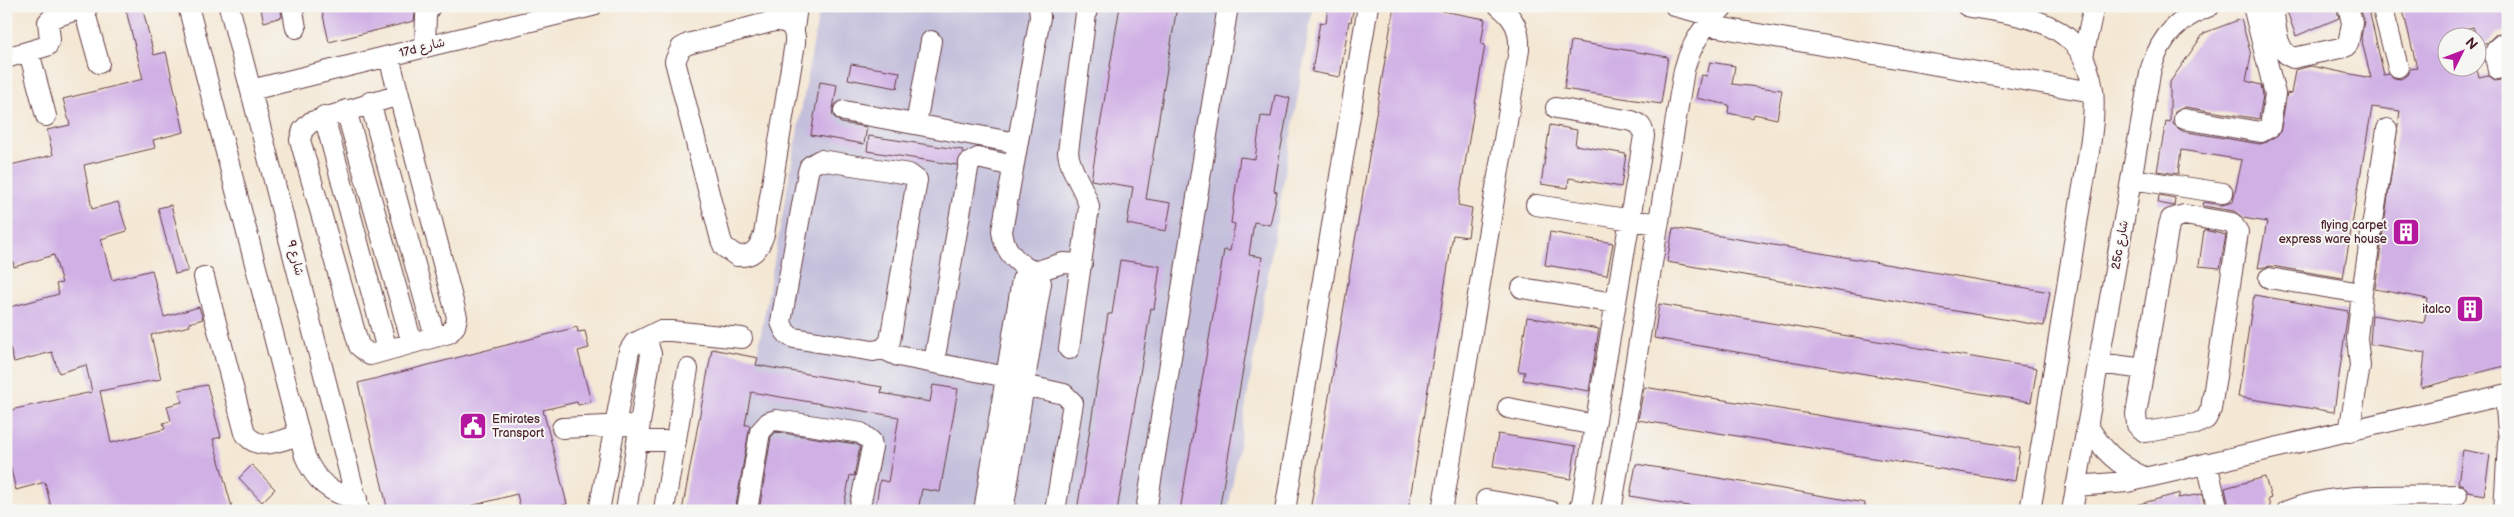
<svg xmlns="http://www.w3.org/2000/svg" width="2514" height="517" font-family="'Balsamiq Sans','Playpen Sans Arabic',sans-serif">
  <rect width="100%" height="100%" fill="#f6f6f2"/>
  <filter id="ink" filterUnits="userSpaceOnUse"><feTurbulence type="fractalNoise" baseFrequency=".02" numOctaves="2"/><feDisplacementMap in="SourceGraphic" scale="10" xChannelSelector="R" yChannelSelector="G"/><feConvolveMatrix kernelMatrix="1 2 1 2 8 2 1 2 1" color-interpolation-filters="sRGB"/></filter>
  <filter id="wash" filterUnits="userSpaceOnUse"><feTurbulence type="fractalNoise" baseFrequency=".0096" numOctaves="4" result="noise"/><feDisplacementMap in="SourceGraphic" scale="20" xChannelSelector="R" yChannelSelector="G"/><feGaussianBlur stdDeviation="1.12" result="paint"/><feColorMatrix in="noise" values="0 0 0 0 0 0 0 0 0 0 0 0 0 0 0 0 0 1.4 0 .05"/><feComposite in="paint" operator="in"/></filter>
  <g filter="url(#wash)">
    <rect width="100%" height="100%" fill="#f4e7d3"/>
    <!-- industrial -->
    <path fill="#c4c0db" d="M 820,6 L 1313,6 L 1228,511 L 729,511 Z"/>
    <g id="blocks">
      <!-- building -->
      <path fill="#d0b0e5" d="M 125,6 L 142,6 L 154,55 L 166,52 L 184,132 L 153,140 L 155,148 L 84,165 L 92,209 L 118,202 L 127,231 L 101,239 L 112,280 L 152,270 L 164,317 L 199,307 L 203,319 L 189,323 L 190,326 L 151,335 L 161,379 L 100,391 L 111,443 L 165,429 L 163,423 L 171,421 L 167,406 L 182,402 L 179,390 L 207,385 L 221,437 L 213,439 L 233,511 L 52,511 L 45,482 L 16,490 L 6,449 L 6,411 L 92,392 L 86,365 L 59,373 L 52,352 L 14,362 L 6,335 L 6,308 L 59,294 L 56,284 L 62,283 L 54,255 L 14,267 L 13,261 L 6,263 L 6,166 L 53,155 L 47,130 L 70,125 L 63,99 L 143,79 Z
        M 260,6 L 280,6 L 282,17 L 264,22 Z
        M 321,6 L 371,6 L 372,13 L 402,6 L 416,6 L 416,8 L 414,21 L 329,42 Z
        M 1120,6 L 1177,6 L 1146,199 L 1171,203 L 1166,231 L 1127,224 L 1133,187 L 1091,180 Z
        M 1328,6 L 1354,6 L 1351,22 L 1349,21 L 1340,77 L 1312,72 L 1320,22 L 1326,23 Z
        M 1394,6 L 1443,6 L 1442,11 L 1485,19 L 1481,44 L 1485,45 L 1458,205 L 1472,208 L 1468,237 L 1453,235 L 1408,511 L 1310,511 Z
        M 2285,6 L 2336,6 L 2339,18 L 2296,36 Z
        M 2360,6 L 2368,6 L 2384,75 L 2389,74 L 2394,78 L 2401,79 L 2407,75 L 2410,69 L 2417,68 L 2402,6 L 2508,6 L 2508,30 L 2496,34 L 2486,44 L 2479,45 L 2473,27 L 2446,34 L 2446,68 L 2476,67 L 2479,77 L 2488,75 L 2496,81 L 2502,80 L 2508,75 L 2508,365 L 2421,388 L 2425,353 L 2370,344 L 2372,315 L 2424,323 L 2428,299 L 2375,289 L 2400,111 L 2372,107 L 2343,278 L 2271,266 L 2258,268 L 2267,222 L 2243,218 L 2234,211 L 2203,206 L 2204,202 L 2222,205 L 2233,202 L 2242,160 L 2181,150 L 2178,174 L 2157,171 L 2166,121 L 2170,122 L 2170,82 L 2204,33 L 2241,19 L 2251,55 L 2246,81 L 2261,85 L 2263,95 L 2259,119 L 2185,107 L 2175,112 L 2173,124 L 2182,131 L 2260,144 L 2267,142 L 2280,133 L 2287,93 L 2291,94 L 2295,70 L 2311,66 L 2371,78 L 2361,38 L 2364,21 Z
        M 1571,41 L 1668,57 L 1661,104 L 1564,89 Z
        M 1710,62 L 1735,66 L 1732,84 L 1782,90 L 1777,119 L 1754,114 L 1753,118 L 1728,113 L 1729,105 L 1696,98 L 1701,75 L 1707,76 Z
        M 851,64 L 900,72 L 897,88 L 848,79 Z
        M 820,82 L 837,85 L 832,115 L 841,123 L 867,127 L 864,144 L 811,135 Z
        M 1275,95 L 1290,98 L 1278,164 L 1274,191 L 1277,192 L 1270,225 L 1254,222 L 1249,255 L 1262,257 L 1219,511 L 1180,511 L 1224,250 L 1230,251 L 1235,224 L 1231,223 L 1240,157 L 1255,159 L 1261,116 L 1271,117 Z
        M 1550,125 L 1577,130 L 1575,145 L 1626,154 L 1621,187 L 1569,178 L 1568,188 L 1541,184 Z
        M 869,136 L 963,150 L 962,154 L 957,165 L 867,151 Z
        M 2159,195 L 2175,198 L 2174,206 L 2158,203 Z
        M 171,205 L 188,271 L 175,274 L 158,208 Z
        M 1673,228 L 2050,292 L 2044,326 L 1667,262 Z
        M 2204,230 L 2226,235 L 2220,268 L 2199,266 Z
        M 1550,232 L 1613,243 L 1607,275 L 1545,265 Z
        M 1120,260 L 1160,266 L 1154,309 L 1151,308 L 1117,511 L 1077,511 L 1108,314 L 1112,314 Z
        M 2254,295 L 2348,311 L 2334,412 L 2238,397 Z
        M 1659,304 L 2037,368 L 2031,402 L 1654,338 Z
        M 1527,317 L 1599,329 L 1589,391 L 1523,380 L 1525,372 L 1518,371 Z
        M 577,327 L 578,332 L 585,331 L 589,348 L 578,351 L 591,402 L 578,405 L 577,402 L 543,410 L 567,504 L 543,511 L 521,511 L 517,494 L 451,511 L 388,511 L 358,383 Z
        M 712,349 L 758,358 L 756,365 L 882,387 L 881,393 L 930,402 L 933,385 L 958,389 L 940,492 L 922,489 L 918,511 L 875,511 L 880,480 L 888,482 L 899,417 L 751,392 L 745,425 L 750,425 L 735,511 L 682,511 Z
        M 1644,387 L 2020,448 L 2015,481 L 1638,420 Z
        M 776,432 L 856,444 L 860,447 L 854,476 L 850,475 L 843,511 L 759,511 L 771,437 Z
        M 1498,434 L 1576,446 L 1571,479 L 1493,467 Z
        M 2463,450 L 2490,455 L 2484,495 L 2468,492 L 2463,485 L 2458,483 Z
        M 1636,464 L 1865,503 L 1864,511 L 1717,511 L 1630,496 Z
        M 252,465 L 275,489 L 262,502 L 239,478 Z
        M 2265,477 L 2271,498 L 2268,499 L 2271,511 L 2230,511 L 2225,488 Z
        M 2180,493 L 2178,498 L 2202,494 L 2206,511 L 2132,511 L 2132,506 Z"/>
    </g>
  </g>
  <g filter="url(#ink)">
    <use href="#blocks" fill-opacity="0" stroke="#643d44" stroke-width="1"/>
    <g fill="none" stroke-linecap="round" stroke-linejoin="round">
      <!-- minor casing -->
      <g stroke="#643d44" stroke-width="22">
        <path id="minor" d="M 83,6 L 99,63
          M 188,6 L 305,456 C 315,481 331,494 357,499
          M 229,6 L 359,510
          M 292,6 L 296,28
          M 1675,6 L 1713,16
          M 1967,6 C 2005,14 2048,15 2075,45 C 2085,56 2091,76 2093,90 C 2097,121 2084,178 2079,211 C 2063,311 2048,411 2030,511
          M 2273,6 C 2276,24 2275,51 2293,58 L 2345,47 L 2348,44 L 2352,23 L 2348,6
          M 2382,6 L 2398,67
          M 774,21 C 789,20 796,28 795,43 L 764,234 C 759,249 753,257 737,256 L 724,247 L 721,240 L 675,61 L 681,48 L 688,44 Z
          M 1706,25 L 2093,92
          M 794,29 L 797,6
          M 425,47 L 426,15 L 430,6
          M 29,52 L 46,116
          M 2083,56 L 2094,6
          M 389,57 L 457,317 L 455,326 L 449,333 L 370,355 L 359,346 L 300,140 L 303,130 L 311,122 L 399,95
          M 6,58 L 47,46 L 50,39 L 48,22 L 52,18 L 88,6
          M 2498,69 C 2494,55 2492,47 2508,42
          M 251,90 L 592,6
          M 370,102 L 435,337
          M 1556,108 L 1632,121 C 1640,124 1643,127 1644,136 L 1582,503 L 1577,511
          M 346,110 L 412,343
          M 844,111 L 1017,143
          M 324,116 L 387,350
          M 2184,119 L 2261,132 L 2270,127 L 2275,94 L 2253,6
          M 916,124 L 931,41
          M 820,160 L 909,174 L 917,180 L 890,341 L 883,349 L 873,351 L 794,338 C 786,335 784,330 781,322 L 808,172 L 810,166 Z
          M 2132,179 L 2223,193
          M 1536,205 L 1658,224
          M 2184,215 L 2232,223 L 2238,232 L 2211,409 L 2206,419 L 2196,424 L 2145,432 L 2137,425 L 2136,414 L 2169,225 L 2171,219 Z
          M 1028,269 C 1013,259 1004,249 1002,231 L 1040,17 L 1039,6
          M 1037,271 L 1063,263 L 1082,264
          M 204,277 L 245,433 C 258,453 281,440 299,435
          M 2269,278 L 2362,293
          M 1522,288 L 1615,303
          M 639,341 L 659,331 L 671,331 L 742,338
          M 883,349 L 898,356 L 1007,377
          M 1069,349 L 1089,207 C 1085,187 1070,173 1068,152 L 1087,6
          M 934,362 L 969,163 L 978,158 L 1013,166
          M 2099,363 L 2144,369
          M 1024,385 L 1064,394 L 1073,403 L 1055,511
          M 2505,395 L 2508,432
          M 1508,408 L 1595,425
          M 2088,426 C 2102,450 2118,465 2144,477
          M 562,428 L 628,425
          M 2349,432 L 2360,366 L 2357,338 L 2362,293 L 2387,129
          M 637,441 L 676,441
          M 2207,463 L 2218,511
          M 2076,486 L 2127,482 L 2508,394
          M 1486,500 L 1550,511
          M 664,509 L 688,369
          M 599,511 L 629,351 L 634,343 L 639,341 L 648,344 L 651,354 L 626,511
          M 747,511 L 760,432 L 769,422 L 776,420 L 861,433 L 871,441 L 872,447 L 859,511
          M 984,511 L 1022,280 L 1028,269 L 1037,271 L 1041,283 L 1003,511
          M 1146,511 L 1228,6
          M 1285,511 L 1368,6
          M 1442,511 L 1519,50 C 1520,30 1515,19 1499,6
          M 1611,511 L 1684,70 C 1691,44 1704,25 1724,6
          M 2072,511 L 2151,68 C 2161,36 2179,18 2210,6
          M 2287,511 C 2338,491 2403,497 2457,495
          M 2504,511 L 2508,443"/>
      </g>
      <!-- minor -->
      <use href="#minor" stroke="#fff" stroke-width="20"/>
    </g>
  </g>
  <!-- icons -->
  <defs>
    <g id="building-square" transform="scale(1.4375)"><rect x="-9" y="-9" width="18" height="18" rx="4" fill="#b5179e" stroke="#f6f6f2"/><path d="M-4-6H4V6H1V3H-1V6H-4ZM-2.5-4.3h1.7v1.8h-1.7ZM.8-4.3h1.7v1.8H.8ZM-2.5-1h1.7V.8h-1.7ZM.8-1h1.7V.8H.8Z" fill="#fff"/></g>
    <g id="civic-square" transform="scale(1.4375)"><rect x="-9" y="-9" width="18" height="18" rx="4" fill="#b5179e" stroke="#f6f6f2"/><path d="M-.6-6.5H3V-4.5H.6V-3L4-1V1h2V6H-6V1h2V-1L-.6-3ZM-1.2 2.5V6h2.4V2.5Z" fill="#fff"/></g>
  </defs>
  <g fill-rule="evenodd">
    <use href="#building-square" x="2406" y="232"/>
    <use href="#building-square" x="2470" y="309"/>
    <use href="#civic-square" x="473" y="426"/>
  </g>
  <g text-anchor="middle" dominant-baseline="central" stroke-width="4" stroke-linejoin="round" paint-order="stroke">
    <!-- street labels -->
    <g font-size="12" fill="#4a1f2b" stroke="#f6f6f2">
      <text transform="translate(422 48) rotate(-14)">17d شارع</text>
      <text transform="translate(2120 245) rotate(-80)">25c شارع</text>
      <text transform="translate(295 258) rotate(76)">شارع 9</text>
    </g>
    <!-- poi labels -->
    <g font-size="12" fill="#4a1f2b" stroke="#f6f6f2" text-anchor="end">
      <text x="2387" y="225">flying carpet<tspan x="2387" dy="14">express ware house</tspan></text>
      <text x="2451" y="309">italco</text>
      <text x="492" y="419" text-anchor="start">Emirates<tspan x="492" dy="14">Transport</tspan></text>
    </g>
  </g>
  <!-- margin -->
  <rect width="2514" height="517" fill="none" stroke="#f6f6f2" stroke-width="25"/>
  <!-- north arrow -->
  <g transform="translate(2462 52) rotate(48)"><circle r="24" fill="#f6f6f2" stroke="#b1a0a2"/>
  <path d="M0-4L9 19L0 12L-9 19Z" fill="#b5179e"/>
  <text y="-8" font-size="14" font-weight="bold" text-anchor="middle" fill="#4a1f2b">N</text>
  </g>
</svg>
